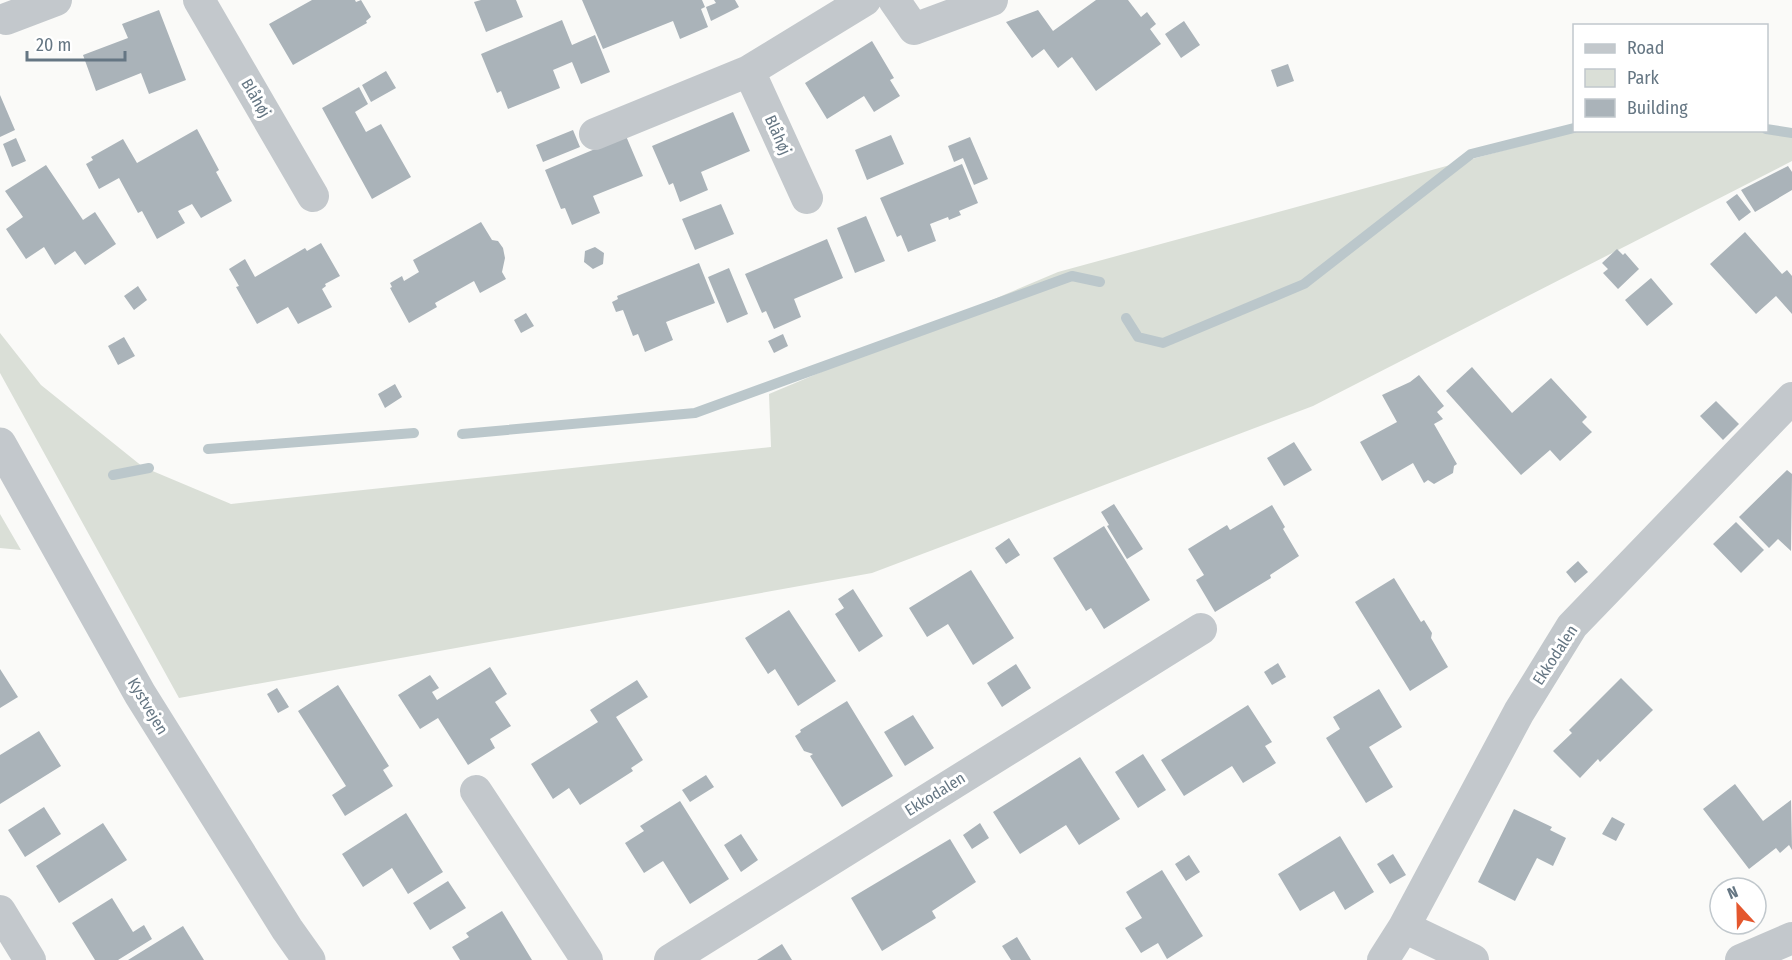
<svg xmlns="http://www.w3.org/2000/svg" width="1792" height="960" font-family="'Fira Sans Condensed',sans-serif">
  <rect width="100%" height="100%" fill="#fafaf8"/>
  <!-- green -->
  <path fill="#dadfd7" d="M 1767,126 L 1792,130 L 1792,161 L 1313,406 L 872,573 L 179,698 L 0,373 L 0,333 L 41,385 L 143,467 L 231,504 L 771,447 L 769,394 L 1058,272 L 1575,131 L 1766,130 Z
    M 0,514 L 21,550 L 0,548 Z"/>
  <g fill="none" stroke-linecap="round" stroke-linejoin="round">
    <!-- stream -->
    <path stroke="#bbc7cb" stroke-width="10" d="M 1766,129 L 1792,133
      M 1126,318 L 1138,337 L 1163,343 L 1304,284 L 1471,154 L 1574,128
      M 462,434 L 695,413 L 1072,276 L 1100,282
      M 208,449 L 414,433
      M 113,475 L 149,468"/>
  </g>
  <!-- building -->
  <path fill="#aab3b9" d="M 312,0 L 355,0 L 356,2 L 361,0 L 371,17 L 366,21 L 367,23 L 293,65 L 269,24 Z
    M 481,0 L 516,0 L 523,17 L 486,32 L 474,2 Z
    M 582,0 L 702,0 L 705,7 L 701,9 L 708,27 L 680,39 L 673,21 L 603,49 Z
    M 714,0 L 735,0 L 739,7 L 711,21 L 706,7 L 716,3 Z
    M 1096,0 L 1128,0 L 1141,17 L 1147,12 L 1156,24 L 1150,29 L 1161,44 L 1096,91 L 1072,57 L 1058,68 L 1044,49 L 1032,58 L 1006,22 L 1038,10 L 1053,31 Z
    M 159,10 L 186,80 L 149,94 L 141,73 L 96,91 L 83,55 L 128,38 L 122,24 Z
    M 562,20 L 572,45 L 595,35 L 610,72 L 581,84 L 572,62 L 553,70 L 560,88 L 508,109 L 501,91 L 497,93 L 481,54 Z
    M 1184,21 L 1200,45 L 1181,58 L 1165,34 Z
    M 872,41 L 894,78 L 890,80 L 900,96 L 874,112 L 864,96 L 827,119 L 805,83 Z
    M 1288,64 L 1294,81 L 1277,87 L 1271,70 Z
    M 386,71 L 396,88 L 371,102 L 362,85 Z
    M 359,87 L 368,104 L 355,112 L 366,132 L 381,124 L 411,177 L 372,199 L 322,108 Z
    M 0,95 L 15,130 L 0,137 Z
    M 733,112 L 750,151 L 701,172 L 708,190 L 680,202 L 673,183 L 669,185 L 652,146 Z
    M 197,129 L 219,170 L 216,172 L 232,201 L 201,218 L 192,204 L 178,211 L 185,223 L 157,239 L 142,211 L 138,213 L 119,178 L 99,189 L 86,164 L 93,160 L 91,157 L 123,139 L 137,163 Z
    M 573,130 L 580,147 L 543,162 L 536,145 Z
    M 891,135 L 904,164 L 867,180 L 855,150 Z
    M 626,136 L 643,176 L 593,196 L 600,213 L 572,225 L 565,208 L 561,209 L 545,170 Z
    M 970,137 L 988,179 L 974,185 L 963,158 L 954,162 L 948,146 Z
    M 16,138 L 26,161 L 12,167 L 3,144 Z
    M 962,164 L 978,203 L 959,211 L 961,215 L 949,220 L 948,217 L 930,224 L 936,241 L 908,252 L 901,235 L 897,237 L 880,198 Z
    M 46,165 L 83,220 L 95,212 L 116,244 L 85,265 L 75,251 L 55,265 L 44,247 L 26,259 L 6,229 L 23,217 L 5,191 Z
    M 1788,166 L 1792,172 L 1792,190 L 1755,212 L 1741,190 Z
    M 1737,194 L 1751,212 L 1739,221 L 1726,202 Z
    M 721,204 L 734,234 L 695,250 L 682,219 Z
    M 866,216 L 885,261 L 855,273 L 837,228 Z
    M 481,222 L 492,240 L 498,241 L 503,248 L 505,258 L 502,272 L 506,279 L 480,293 L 474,281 L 435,303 L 437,307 L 409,323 L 390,288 L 392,287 L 390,283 L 402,276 L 404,281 L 419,272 L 413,260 Z
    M 1745,232 L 1782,274 L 1787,270 L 1792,276 L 1792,314 L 1776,296 L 1756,314 L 1710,264 Z
    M 827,239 L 843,278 L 794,299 L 801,317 L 774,329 L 766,311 L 762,313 L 745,274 Z
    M 321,243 L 340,276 L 325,284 L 326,286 L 322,289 L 332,307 L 298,324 L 288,307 L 257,324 L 236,287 L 239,286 L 229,269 L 245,259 L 255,277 L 305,248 L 307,251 Z
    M 595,247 L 604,253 L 603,264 L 593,269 L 584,262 L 585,251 Z
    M 1617,249 L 1623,255 L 1625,253 L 1639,269 L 1618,289 L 1603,273 L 1608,269 L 1602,263 Z
    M 699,263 L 715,303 L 666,322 L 673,340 L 645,352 L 638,334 L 633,336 L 623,310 L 616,312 L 612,302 L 618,299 L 617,296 Z
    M 729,268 L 748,314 L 727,323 L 708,277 Z
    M 1651,278 L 1673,304 L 1647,326 L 1625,300 Z
    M 138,286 L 147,300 L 134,310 L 124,296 Z
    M 526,313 L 534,326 L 521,333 L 514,320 Z
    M 783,334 L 788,346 L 774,353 L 768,341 Z
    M 124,337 L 135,356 L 118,365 L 108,346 Z
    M 1472,367 L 1512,413 L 1551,378 L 1587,417 L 1582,422 L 1592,432 L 1560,461 L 1550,450 L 1521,475 L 1446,391 Z
    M 1419,375 L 1444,406 L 1437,412 L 1443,419 L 1434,424 L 1457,464 L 1454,466 L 1453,473 L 1434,484 L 1428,480 L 1424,483 L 1413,463 L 1382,481 L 1360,442 L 1397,422 L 1382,395 L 1410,382 Z
    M 395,384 L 402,397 L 385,408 L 378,394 Z
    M 1716,401 L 1739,424 L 1723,440 L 1700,416 Z
    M 1294,442 L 1312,470 L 1284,486 L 1267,458 Z
    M 1787,470 L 1792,474 L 1791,551 L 1778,539 L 1769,548 L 1739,517 Z
    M 1114,504 L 1143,549 L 1127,559 L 1107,526 L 1109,525 L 1101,512 Z
    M 1272,505 L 1285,527 L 1283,529 L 1299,556 L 1270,575 L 1271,578 L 1215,612 L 1196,580 L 1204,575 L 1188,549 L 1227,525 L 1230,530 Z
    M 1736,522 L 1764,550 L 1741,573 L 1713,544 Z
    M 1104,526 L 1150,600 L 1104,629 L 1091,608 L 1086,611 L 1053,558 Z
    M 1009,538 L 1020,555 L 1006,564 L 995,548 Z
    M 1578,561 L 1588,572 L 1575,583 L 1566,572 Z
    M 971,570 L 1014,638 L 973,665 L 948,624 L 927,637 L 909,608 Z
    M 1394,578 L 1421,622 L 1424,620 L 1432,633 L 1431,638 L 1448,667 L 1410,691 L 1355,602 Z
    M 853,589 L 883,636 L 859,652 L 835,614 L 844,608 L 838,599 Z
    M 789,610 L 836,681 L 798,706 L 775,669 L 768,674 L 745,638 Z
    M 1278,663 L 1286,677 L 1272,685 L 1264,672 Z
    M 1016,664 L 1031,688 L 1002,707 L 987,683 Z
    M 490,667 L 507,694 L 495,702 L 511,726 L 490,739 L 495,748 L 468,765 L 438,718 L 420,729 L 398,695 L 430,675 L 439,688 L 432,692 L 437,700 Z
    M 0,669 L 18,697 L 0,708 Z
    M 1621,678 L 1653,710 L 1600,762 L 1598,759 L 1580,778 L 1553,751 L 1572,733 L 1569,730 Z
    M 637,680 L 648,697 L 616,717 L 643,760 L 631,768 L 633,771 L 580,805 L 569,788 L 553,799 L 531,764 L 598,722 L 590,710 Z
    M 338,685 L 389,766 L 383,770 L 393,786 L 345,816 L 332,795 L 346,786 L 298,711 Z
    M 277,688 L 289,707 L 278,713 L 267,694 Z
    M 1379,689 L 1402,727 L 1369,747 L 1393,787 L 1366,803 L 1326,738 L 1340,729 L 1333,717 Z
    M 847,701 L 893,776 L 842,807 L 810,756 L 813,754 L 804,751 L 795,736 L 801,732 L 800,730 Z
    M 1248,705 L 1272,742 L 1265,746 L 1276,763 L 1243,783 L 1232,766 L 1184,796 L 1161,760 Z
    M 913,715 L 934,748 L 905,766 L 884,732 Z
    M 39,731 L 61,766 L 0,804 L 0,755 Z
    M 1143,754 L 1166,790 L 1138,808 L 1115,772 Z
    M 1080,757 L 1120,819 L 1079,845 L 1066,825 L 1020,854 L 993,812 Z
    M 706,775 L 714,787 L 690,802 L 682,790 Z
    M 1735,784 L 1763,821 L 1791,800 L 1792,850 L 1789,845 L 1780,853 L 1776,848 L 1749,869 L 1703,809 Z
    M 680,801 L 729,879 L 690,904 L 663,861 L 644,873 L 625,843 L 644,831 L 640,826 Z
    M 44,807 L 61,834 L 25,857 L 8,830 Z
    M 1514,809 L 1552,827 L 1550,830 L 1566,838 L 1553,866 L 1537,858 L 1515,901 L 1478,882 Z
    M 406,813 L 443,872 L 408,894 L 392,868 L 363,887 L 342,854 Z
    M 1612,817 L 1625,824 L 1616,841 L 1602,834 Z
    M 103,823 L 127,860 L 59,903 L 36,866 Z
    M 980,823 L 989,838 L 972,849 L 963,835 Z
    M 741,834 L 758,860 L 741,872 L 724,845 Z
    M 1340,836 L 1374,892 L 1345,910 L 1334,891 L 1300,911 L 1278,874 Z
    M 950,839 L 976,882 L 932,911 L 936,918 L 882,951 L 851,898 Z
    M 1393,854 L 1406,875 L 1390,884 L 1377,864 Z
    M 1189,855 L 1200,872 L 1186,881 L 1175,864 Z
    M 1162,870 L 1203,936 L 1167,959 L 1158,943 L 1141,953 L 1125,928 L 1142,918 L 1126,892 Z
    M 448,881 L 466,908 L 430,930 L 413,903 Z
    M 112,898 L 133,932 L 144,925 L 152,939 L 118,960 L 95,960 L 72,923 Z
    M 502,911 L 532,960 L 460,960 L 452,947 L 469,937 L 466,933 Z
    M 183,926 L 204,960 L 128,960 Z
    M 1017,937 L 1031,960 L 1011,960 L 1002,946 Z
    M 782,944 L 792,960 L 757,960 Z"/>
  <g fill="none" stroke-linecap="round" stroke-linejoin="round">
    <!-- minor -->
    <path stroke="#c3c8cc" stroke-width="32" d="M 199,0 L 313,196
      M 894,0 L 914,29 L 992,0
      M 6,19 L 56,0
      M 749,71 L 807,198
      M 595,134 L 749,71 L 865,0
      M 476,791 L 587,960
      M 0,911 L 30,960
      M 1404,927 L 1473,960
      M 670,960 L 1201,629
      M 1383,960 L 1404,927 L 1519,712 L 1572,626 L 1792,398
      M 1741,960 L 1792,938"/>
    <!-- tertiary -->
    <path stroke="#c3c8cc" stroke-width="33" d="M 0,444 L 140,694 L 287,929 L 309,960"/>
  </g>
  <g text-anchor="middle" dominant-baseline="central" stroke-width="6" stroke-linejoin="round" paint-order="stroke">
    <!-- street labels -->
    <g font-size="16" fill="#657683" stroke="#fff">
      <text transform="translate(256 98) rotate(60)">Blåhøj</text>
      <text transform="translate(778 135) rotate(66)">Blåhøj</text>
      <text transform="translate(1555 655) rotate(-57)">Ekkodalen</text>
      <text transform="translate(148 706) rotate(59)">Kystvejen</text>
      <text transform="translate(935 794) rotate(-32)">Ekkodalen</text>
    </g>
  </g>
  <!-- legend -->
  <rect x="1573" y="24" width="195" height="108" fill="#ffffff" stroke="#c1c8cd" stroke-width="1.5"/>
  <rect x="1585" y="44" width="30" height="9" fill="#c3c8cc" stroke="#c1c8cd" stroke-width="1.5"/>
  <text x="1627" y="54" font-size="18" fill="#657683">Road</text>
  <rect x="1585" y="69" width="30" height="18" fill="#dadfd7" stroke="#c1c8cd" stroke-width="1.5"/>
  <text x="1627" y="84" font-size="18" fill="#657683">Park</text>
  <rect x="1585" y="99" width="30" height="18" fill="#aab3b9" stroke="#c1c8cd" stroke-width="1.5"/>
  <text x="1627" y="114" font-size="18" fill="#657683">Building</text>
  <!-- north arrow -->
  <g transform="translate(1738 906) rotate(338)"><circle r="28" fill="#ffffff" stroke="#c1c8cd" stroke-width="1.5"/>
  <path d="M0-4.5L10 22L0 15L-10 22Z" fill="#e4572e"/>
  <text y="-9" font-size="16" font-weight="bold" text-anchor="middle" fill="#657683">N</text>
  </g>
  <!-- scale -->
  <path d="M27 51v9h98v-9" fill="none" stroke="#657683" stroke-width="3"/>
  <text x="36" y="51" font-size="18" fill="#657683" stroke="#ffffff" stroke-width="4.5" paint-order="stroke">20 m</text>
</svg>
